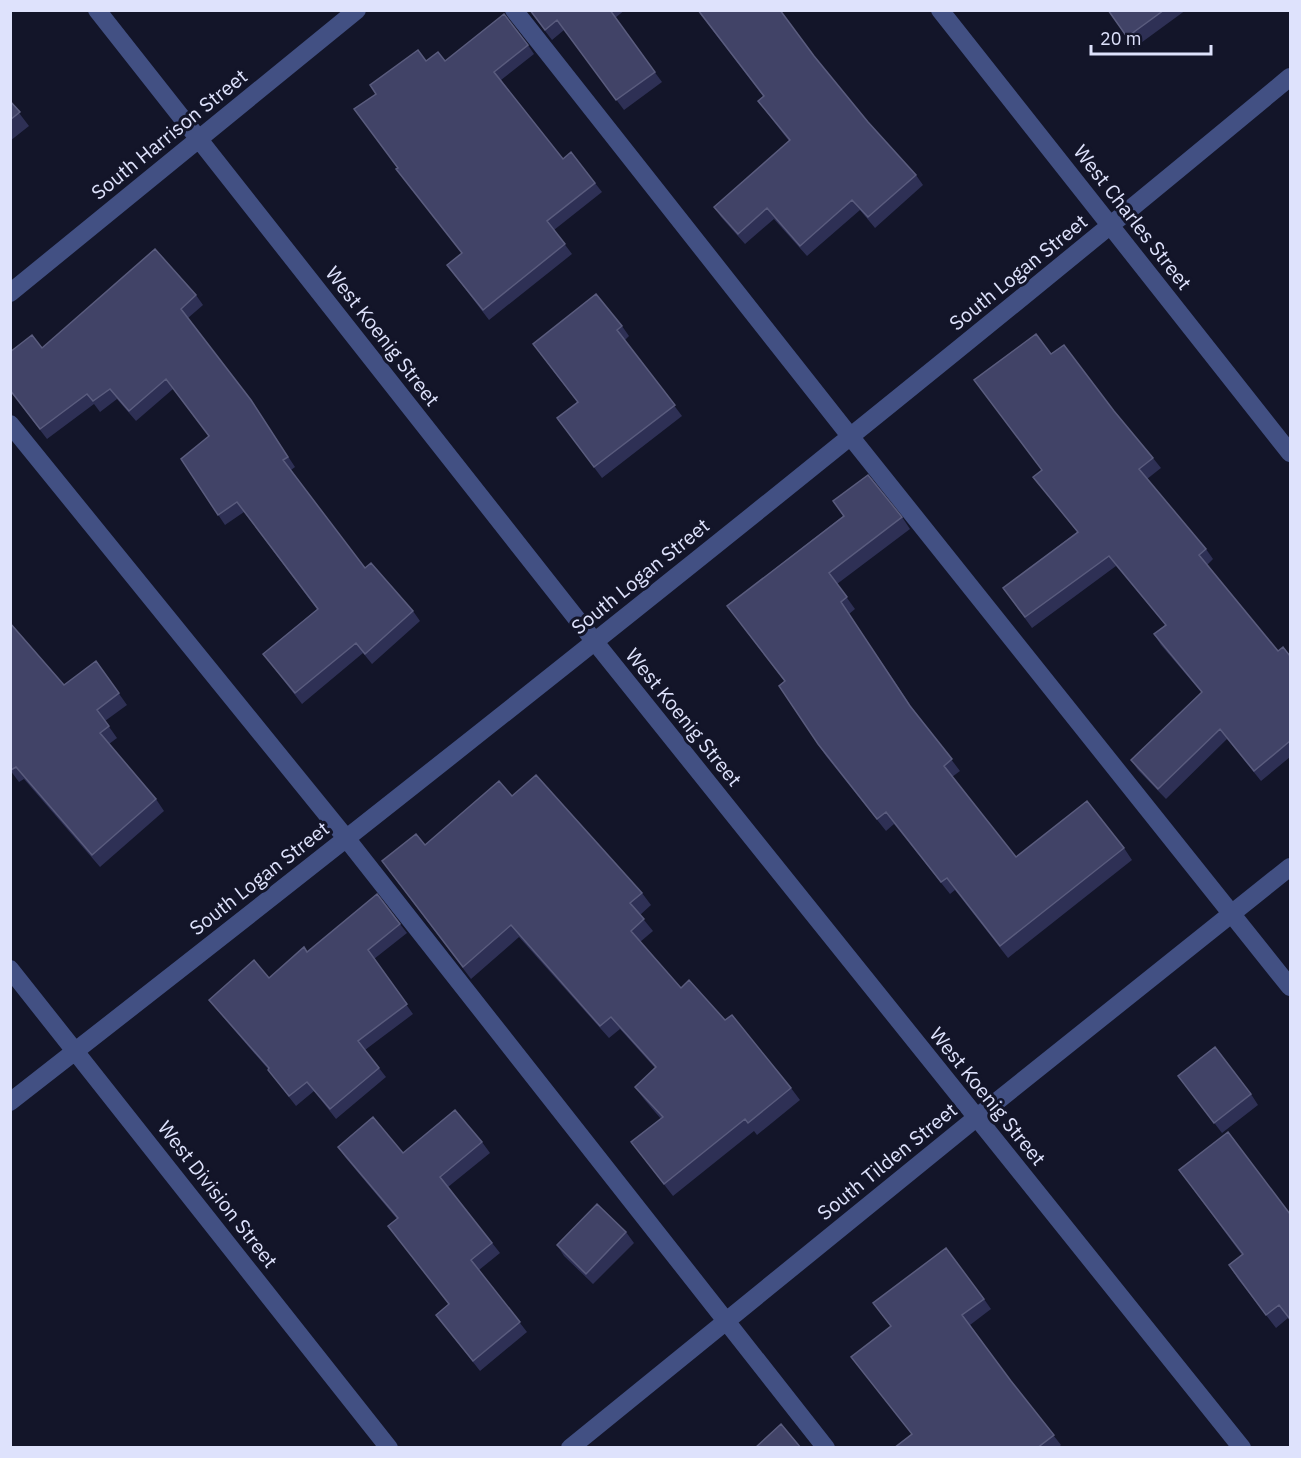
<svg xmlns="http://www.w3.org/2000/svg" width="1301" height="1458" font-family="'IBM Plex Sans',sans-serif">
  <rect width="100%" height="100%" fill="#131529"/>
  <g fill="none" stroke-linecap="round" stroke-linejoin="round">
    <!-- minor -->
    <path stroke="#425083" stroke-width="18" d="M 97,10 L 595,642 L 1242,1448
      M 514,10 L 850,436 L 1290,987
      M 940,10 L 1290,453
      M 10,293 L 357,10
      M 10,424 L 346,838 L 826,1448
      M 10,969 L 389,1448
      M 10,1102 C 441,766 870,426 1290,77
      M 570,1448 L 976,1118 L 1290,867"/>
  </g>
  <!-- wall -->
  <path fill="#2e3055" d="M 529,10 L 625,10 L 615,18 L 662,82 L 624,110 L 564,30 L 552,40 Z
    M 697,10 L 780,10 L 814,56 L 868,122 L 916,175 L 923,185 L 875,228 L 860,210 L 807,256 L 774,219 L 745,244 L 721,217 L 714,207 L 789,141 L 758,101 L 763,96 Z
    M 1108,10 L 1186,10 L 1134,48 Z
    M 528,45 L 534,54 L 501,80 L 563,159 L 595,183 L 602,192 L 554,230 L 572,254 L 489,320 L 447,265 L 462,253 L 396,169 L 398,168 L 445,61 Z
    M 10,101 L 29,126 L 10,141 Z
    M 196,295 L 203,305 L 188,318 L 258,411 L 295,467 L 291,470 L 365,568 L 413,611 L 420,621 L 372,664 L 363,653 L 302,704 L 263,654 L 317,609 L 244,512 L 225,525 L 181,459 L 209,436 L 173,389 L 136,421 L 117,399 L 100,412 L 94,404 L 47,439 L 10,391 L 10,352 L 42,348 Z
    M 622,326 L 629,336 L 625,340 L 682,416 L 602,478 L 557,418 L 577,402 L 533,344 Z
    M 1051,354 L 1114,411 L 1153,458 L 1161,468 L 1147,479 L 1206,549 L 1213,559 L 1207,565 L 1278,651 L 1290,656 L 1290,757 L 1261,781 L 1227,739 L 1166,799 L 1138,770 L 1131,760 L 1202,693 L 1161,645 L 1154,634 L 1165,625 L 1116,566 L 1032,628 L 1003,588 L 1077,532 L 1033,477 L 1042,470 Z
    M 833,501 L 902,517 L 910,529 L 837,584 L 855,609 L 849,614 L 913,709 L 960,771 L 952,777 L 1016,857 L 1124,848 L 1132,860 L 1008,958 L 955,890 L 950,894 L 894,824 L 886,831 L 826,756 L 779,686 L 785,682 L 727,606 L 843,516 Z
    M 10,623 L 64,685 L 96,661 L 127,705 L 105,721 L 117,738 L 109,744 L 156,799 L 164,811 L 100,867 L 24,779 L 19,782 L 10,770 Z
    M 512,796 L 642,893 L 651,905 L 640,915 L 653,931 L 640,942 L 681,988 L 725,1020 L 791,1088 L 800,1100 L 757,1135 L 754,1131 L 673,1196 L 631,1142 L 661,1119 L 644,1099 L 635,1087 L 655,1068 L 620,1029 L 609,1038 L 519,937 L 471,979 L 382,861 L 425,845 Z
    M 400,924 L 407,933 L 374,959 L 413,1014 L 365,1050 L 386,1077 L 336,1119 L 314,1091 L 296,1106 L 268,1070 L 268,1069 L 216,1009 L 209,1000 L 269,978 L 307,952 Z
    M 1178,1076 L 1251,1094 L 1258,1105 L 1222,1133 Z
    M 482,1142 L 490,1153 L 448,1187 L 500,1253 L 479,1270 L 527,1332 L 480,1371 L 436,1315 L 449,1304 L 388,1226 L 397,1219 L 345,1157 L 338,1147 L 403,1153 Z
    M 1179,1170 L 1290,1214 L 1290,1321 L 1288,1318 L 1276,1328 L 1238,1279 L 1229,1265 L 1242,1255 Z
    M 626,1232 L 634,1243 L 593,1284 L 564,1256 L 557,1245 Z
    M 984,1299 L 991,1309 L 970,1325 L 1011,1381 L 1061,1445 L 1058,1448 L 894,1448 L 912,1434 L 851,1357 Z"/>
  <!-- building -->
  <path fill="#414367" stroke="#5a5c7e" stroke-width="1.5" d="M 530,10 L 610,10 L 655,72 L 616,100 L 557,20 L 545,30 Z
    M 698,10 L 780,10 L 814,56 L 868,122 L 916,175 L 868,217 L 852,200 L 800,246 L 767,208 L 738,234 L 714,207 L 790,140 L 758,101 L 764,96 Z
    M 1108,10 L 1164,10 L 1127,37 Z
    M 504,14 L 528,45 L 494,72 L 563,159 L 571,152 L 595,183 L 547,221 L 565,244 L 483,310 L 447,265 L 462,253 L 396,169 L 398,168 L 354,109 L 376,94 L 370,85 L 418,50 L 426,61 L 438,52 L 445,61 Z
    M 10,101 L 20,112 L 10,120 Z
    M 155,249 L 196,295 L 181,309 L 251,400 L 288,457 L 283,460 L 365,568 L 371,563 L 413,611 L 365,654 L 356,643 L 295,693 L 263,654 L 318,609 L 237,502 L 218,515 L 181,459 L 209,436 L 166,379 L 129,411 L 110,389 L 93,401 L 87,394 L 40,429 L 10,390 L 10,352 L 32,335 L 42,348 Z
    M 596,294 L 622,326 L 617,330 L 675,405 L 594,467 L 557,418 L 578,402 L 533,344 Z
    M 1036,334 L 1051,354 L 1064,345 L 1114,411 L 1153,458 L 1139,469 L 1206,549 L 1199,555 L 1278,651 L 1283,647 L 1290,656 L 1290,741 L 1254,771 L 1220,729 L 1158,789 L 1131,760 L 1202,692 L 1154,634 L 1166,625 L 1109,556 L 1025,617 L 1003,588 L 1078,532 L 1033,477 L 1042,470 L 974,380 Z
    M 868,475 L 902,517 L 829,573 L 847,597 L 841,602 L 910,706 L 952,759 L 944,766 L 1016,857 L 1087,801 L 1124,848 L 1000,946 L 947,878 L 941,882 L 886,812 L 877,819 L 818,744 L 779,686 L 785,681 L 727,606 L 844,516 L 833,501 Z
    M 10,623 L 64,685 L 96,661 L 119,693 L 97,710 L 109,726 L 100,733 L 156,799 L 92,855 L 16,767 L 11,770 L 10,769 Z
    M 536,775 L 642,893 L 630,903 L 644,919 L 631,931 L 681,988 L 689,980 L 725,1020 L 732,1015 L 791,1088 L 748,1123 L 745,1119 L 664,1184 L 631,1142 L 663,1117 L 635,1087 L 656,1067 L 611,1017 L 600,1026 L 511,925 L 463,967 L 382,861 L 416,834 L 425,845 L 499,781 L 512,796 Z
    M 377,894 L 400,924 L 368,950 L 407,1004 L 358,1041 L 379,1068 L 330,1109 L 307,1082 L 289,1096 L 268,1070 L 269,1068 L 209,1000 L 254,960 L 269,978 L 304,947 L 307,952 Z
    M 1215,1047 L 1251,1094 L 1214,1123 L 1178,1076 Z
    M 455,1110 L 482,1142 L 440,1177 L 492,1243 L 471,1260 L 520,1322 L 473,1361 L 436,1315 L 449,1304 L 388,1226 L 398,1218 L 338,1147 L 373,1117 L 403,1153 Z
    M 1228,1132 L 1290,1214 L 1290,1319 L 1279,1305 L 1266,1315 L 1229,1265 L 1243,1254 L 1179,1170 Z
    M 597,1204 L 626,1232 L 586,1274 L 557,1245 Z
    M 946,1248 L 984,1299 L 962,1315 L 1011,1381 L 1054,1435 L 1037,1448 L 894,1448 L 912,1434 L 851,1357 L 891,1326 L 873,1303 Z
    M 781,1424 L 801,1448 L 755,1448 Z"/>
  <g text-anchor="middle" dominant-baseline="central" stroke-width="6" stroke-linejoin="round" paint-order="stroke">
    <!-- street labels -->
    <g font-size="20" fill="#dee2fc" stroke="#131529">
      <text transform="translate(169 134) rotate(-39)">South Harrison Street</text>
      <text transform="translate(1133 217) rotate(52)">West Charles Street</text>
      <text transform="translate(1018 272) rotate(-39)">South Logan Street</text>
      <text transform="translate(383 336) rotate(52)">West Koenig Street</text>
      <text transform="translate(640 576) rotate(-39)">South Logan Street</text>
      <text transform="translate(684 717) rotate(51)">West Koenig Street</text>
      <text transform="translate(259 878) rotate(-38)">South Logan Street</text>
      <text transform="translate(988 1096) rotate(51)">West Koenig Street</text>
      <text transform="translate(887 1161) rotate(-39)">South Tilden Street</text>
      <text transform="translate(218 1194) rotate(52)">West Division Street</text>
    </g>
  </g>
  <!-- border -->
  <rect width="1301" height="1458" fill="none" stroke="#dee2fc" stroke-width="24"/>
  <!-- scale -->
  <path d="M1091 45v9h120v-9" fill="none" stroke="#dee2fc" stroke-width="3"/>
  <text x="1100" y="45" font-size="18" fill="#dee2fc" stroke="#131529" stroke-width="4.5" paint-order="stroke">20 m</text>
</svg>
